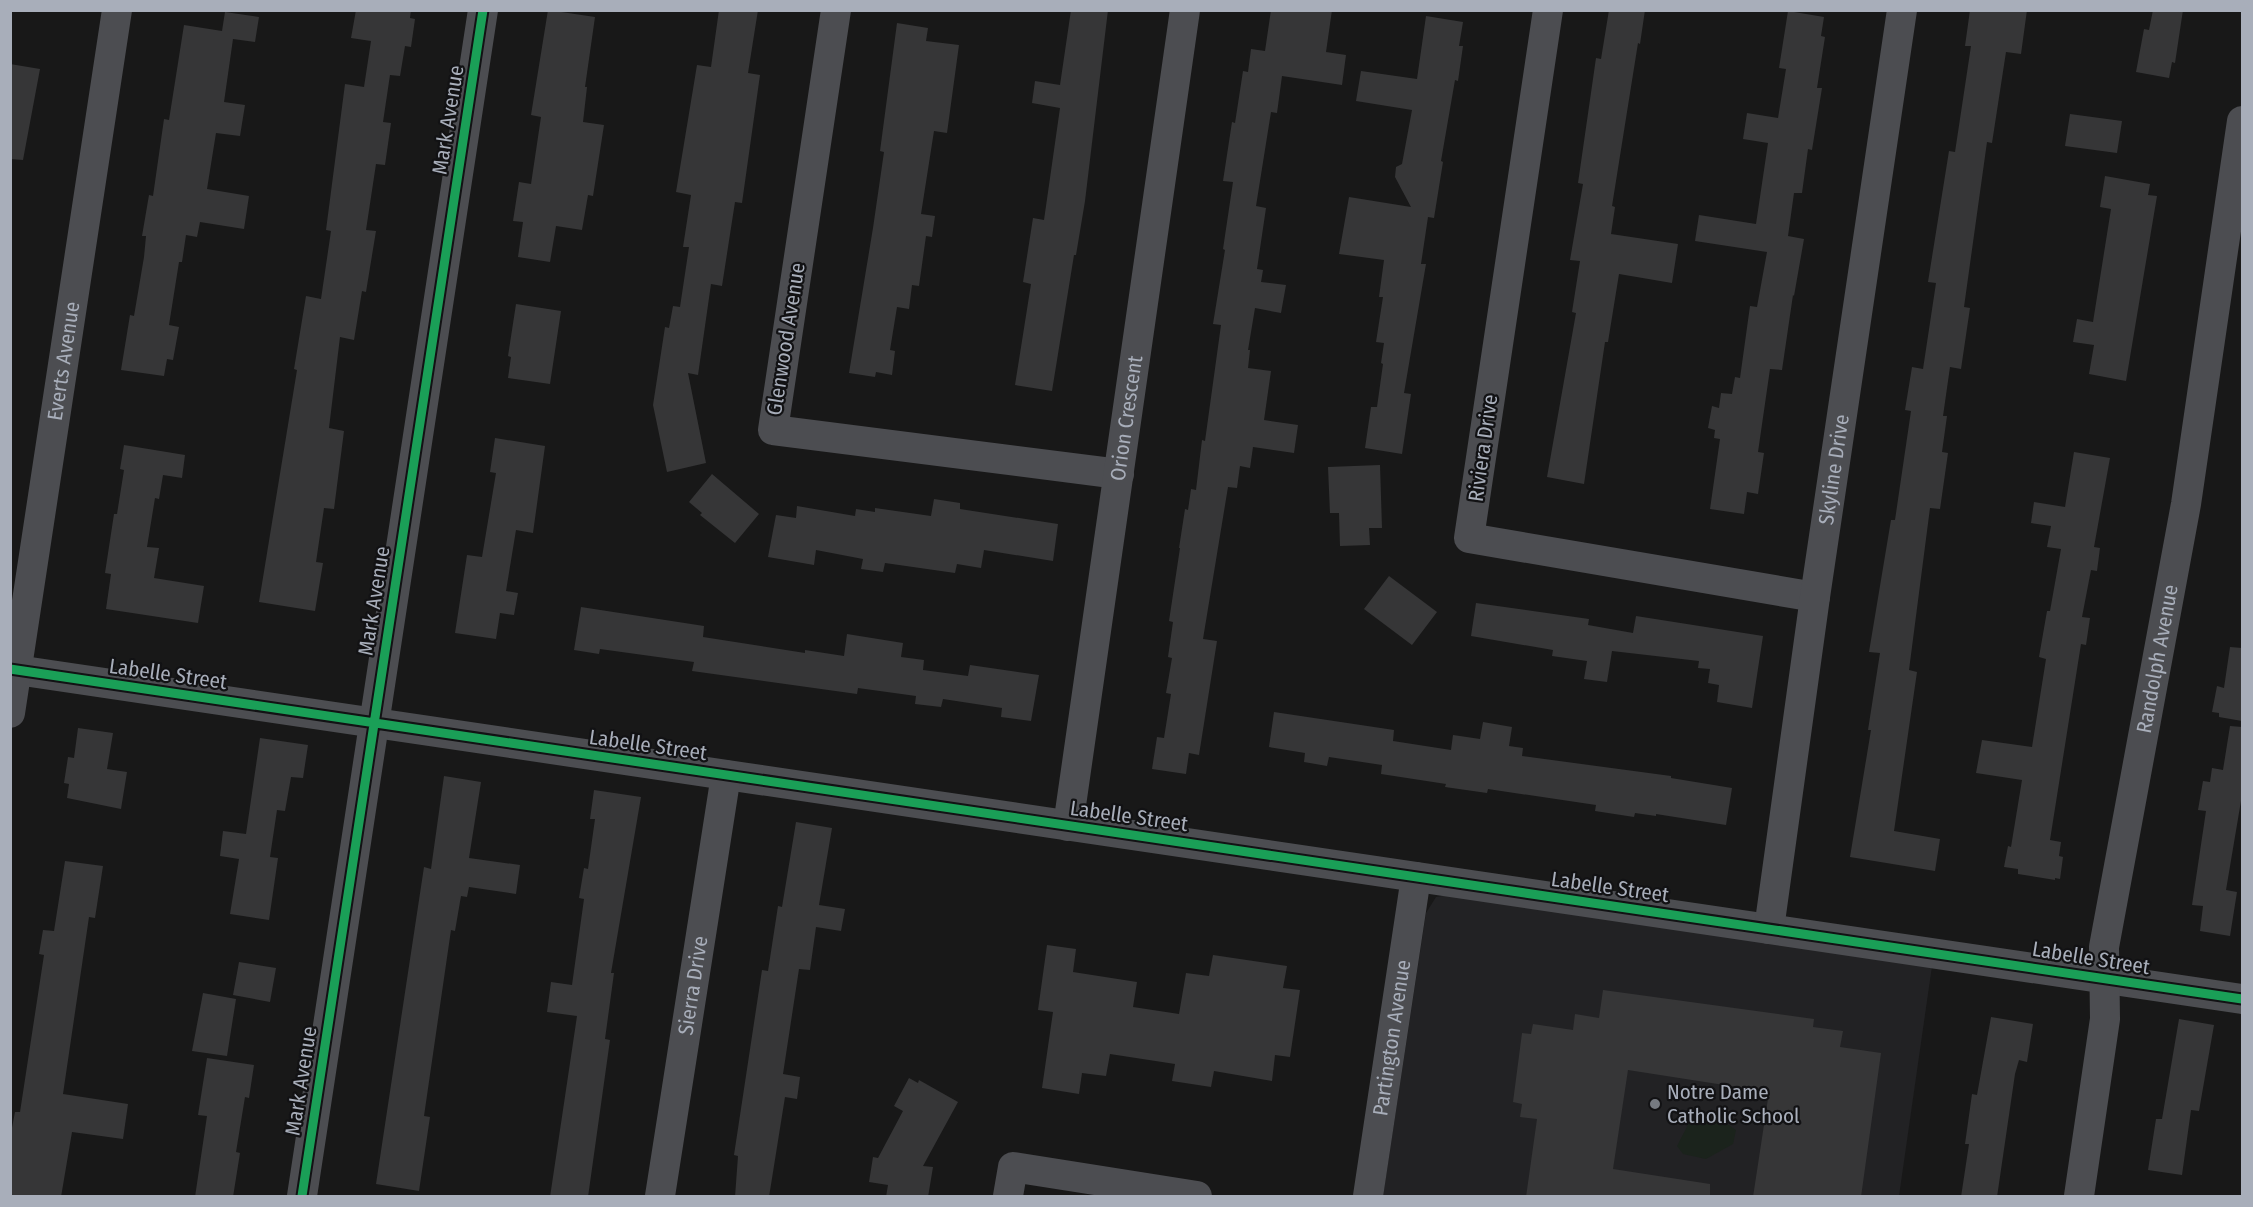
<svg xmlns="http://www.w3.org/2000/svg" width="2253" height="1207" font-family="'Fira Sans Condensed',sans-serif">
  <rect width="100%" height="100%" fill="#181818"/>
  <!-- built -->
  <path fill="#222224" d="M 1455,894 L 1932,966 L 1899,1196 L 1383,1196 L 1426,913 L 1436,897 Z"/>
  <!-- green -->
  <path fill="#1b231c" d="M 1693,1115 L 1723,1121 L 1736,1130 L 1733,1144 L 1706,1159 L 1683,1154 L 1677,1146 Z"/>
  <!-- building -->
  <path fill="#363637" d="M 356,10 L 411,10 L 410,18 L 415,19 L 411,47 L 405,46 L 400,76 L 390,75 L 383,122 L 391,123 L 385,165 L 376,164 L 366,230 L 376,231 L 366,292 L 362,291 L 354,340 L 340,337 L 329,428 L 344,431 L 334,509 L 324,508 L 316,562 L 323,563 L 315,611 L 259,602 L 297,370 L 294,369 L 306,296 L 321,299 L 331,231 L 326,230 L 345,84 L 364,87 L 371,41 L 351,38 Z
    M 548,10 L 595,17 L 585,87 L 587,87 L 583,122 L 604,125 L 593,196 L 588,195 L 582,230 L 556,226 L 550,262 L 518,257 L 523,222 L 513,221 L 519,182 L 531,184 L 541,117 L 531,115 Z
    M 719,10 L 758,10 L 748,73 L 760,75 L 742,203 L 735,202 L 722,286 L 711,284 L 698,375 L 688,373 L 706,463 L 667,472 L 653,405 L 665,327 L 669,328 L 673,306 L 680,307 L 689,247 L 683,247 L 691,195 L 676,192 L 697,65 L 711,67 Z
    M 1071,10 L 1108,10 L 1085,201 L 1076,255 L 1074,255 L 1052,391 L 1015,385 L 1031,284 L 1023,282 L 1033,218 L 1044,220 L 1060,108 L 1032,103 L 1035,81 L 1060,85 Z
    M 1271,10 L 1332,10 L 1326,52 L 1346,55 L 1342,85 L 1282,76 L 1277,113 L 1271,112 L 1256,206 L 1266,208 L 1257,269 L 1263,270 L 1261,282 L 1286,285 L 1281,313 L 1255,308 L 1248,350 L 1250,350 L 1248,368 L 1271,371 L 1264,420 L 1298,425 L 1294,453 L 1253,447 L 1250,468 L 1240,466 L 1237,488 L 1228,487 L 1203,639 L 1217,641 L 1199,755 L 1189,753 L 1186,774 L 1152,769 L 1157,737 L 1164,738 L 1171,694 L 1166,693 L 1172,658 L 1168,657 L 1173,622 L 1169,621 L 1180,548 L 1179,548 L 1185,509 L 1188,510 L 1191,489 L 1196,490 L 1202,440 L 1205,441 L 1221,325 L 1213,324 L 1225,250 L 1223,249 L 1233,182 L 1223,181 L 1232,122 L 1235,123 L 1243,71 L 1248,72 L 1251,49 L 1265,51 Z
    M 1609,10 L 1645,10 L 1640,44 L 1638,43 L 1612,206 L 1615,207 L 1611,234 L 1678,244 L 1672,283 L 1619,274 L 1608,342 L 1605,342 L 1584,484 L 1547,477 L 1576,313 L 1572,312 L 1580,261 L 1570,260 L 1583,184 L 1578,183 L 1596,58 L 1601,59 Z
    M 1970,10 L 2027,10 L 2021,54 L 2006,52 L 1992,143 L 1987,142 L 1964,307 L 1970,308 L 1961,369 L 1950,367 L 1943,416 L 1947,416 L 1942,452 L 1948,453 L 1940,509 L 1930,508 L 1909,670 L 1917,672 L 1894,831 L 1940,839 L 1935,871 L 1850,857 L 1871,730 L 1868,730 L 1880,653 L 1869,652 L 1891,520 L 1895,520 L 1911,411 L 1905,410 L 1912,367 L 1923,369 L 1936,283 L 1928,282 L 1949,151 L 1955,152 L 1971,46 L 1965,46 Z
    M 2153,10 L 2183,10 L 2175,63 L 2172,62 L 2169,78 L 2136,72 L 2144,29 L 2149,30 Z
    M 1788,11 L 1824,17 L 1821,36 L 1825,37 L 1817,88 L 1822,88 L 1812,150 L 1808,149 L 1802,193 L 1794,193 L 1788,236 L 1804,239 L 1794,296 L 1793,295 L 1782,370 L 1770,369 L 1758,452 L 1764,453 L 1758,494 L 1747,492 L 1744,514 L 1710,509 L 1720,439 L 1714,438 L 1715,430 L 1708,428 L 1712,406 L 1719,408 L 1721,393 L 1732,394 L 1735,377 L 1740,378 L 1750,306 L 1757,307 L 1767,252 L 1695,241 L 1699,215 L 1756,224 L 1768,143 L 1743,139 L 1747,113 L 1778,118 L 1786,69 L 1779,68 Z
    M 225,12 L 259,17 L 255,42 L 233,39 L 224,102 L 245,105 L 240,136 L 216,133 L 207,189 L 249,196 L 244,229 L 200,222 L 197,237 L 186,235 L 182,262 L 179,262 L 169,325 L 179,327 L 173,360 L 167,359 L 164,376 L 121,370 L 130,315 L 134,316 L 144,257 L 146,236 L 142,236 L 149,195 L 153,196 L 164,119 L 169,120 L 184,25 L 222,31 Z
    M 1426,16 L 1463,22 L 1459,46 L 1463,46 L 1458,81 L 1455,80 L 1441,161 L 1443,162 L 1434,218 L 1428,217 L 1421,264 L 1426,264 L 1404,393 L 1411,394 L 1402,454 L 1365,448 L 1371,407 L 1377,407 L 1383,364 L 1381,363 L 1384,343 L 1376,342 L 1383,297 L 1379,297 L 1384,260 L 1339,254 L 1349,197 L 1411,207 L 1395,177 L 1396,167 L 1402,164 L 1412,110 L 1356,101 L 1361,71 L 1417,79 Z
    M 897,23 L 928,28 L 926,41 L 959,45 L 947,133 L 934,131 L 921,214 L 935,216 L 932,237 L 926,236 L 919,286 L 912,285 L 909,309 L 897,307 L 890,350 L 895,351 L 892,375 L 876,372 L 875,377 L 849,373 L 873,228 L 884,152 L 880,151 Z
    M 10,64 L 40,69 L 23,160 L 10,159 Z
    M 2070,114 L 2122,121 L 2117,153 L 2065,146 Z
    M 2105,176 L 2150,184 L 2148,195 L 2157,196 L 2126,381 L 2089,374 L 2094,345 L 2073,342 L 2077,319 L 2093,322 L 2111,209 L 2100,207 Z
    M 516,304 L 561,311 L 550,384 L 508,378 L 511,357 L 508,356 Z
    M 495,438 L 545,446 L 533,533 L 516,530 L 506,591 L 518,593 L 514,615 L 500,613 L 496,639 L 455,633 L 467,555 L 482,557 L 496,473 L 490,472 Z
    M 124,445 L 185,455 L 182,478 L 163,475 L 159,499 L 155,498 L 147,547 L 159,548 L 154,578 L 204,586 L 198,623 L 106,609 L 111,574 L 105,573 L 114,514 L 117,514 L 124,470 L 120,469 Z
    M 2074,452 L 2110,458 L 2094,547 L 2100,548 L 2097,571 L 2091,570 L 2082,617 L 2090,618 L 2086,645 L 2081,644 L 2050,840 L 2061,842 L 2059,856 L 2063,857 L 2060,879 L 2055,878 L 2055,880 L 2018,874 L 2018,869 L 2004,867 L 2008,846 L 2011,847 L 2022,780 L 1976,773 L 1982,740 L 2032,747 L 2046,659 L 2039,657 L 2047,611 L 2050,611 L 2061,549 L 2047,547 L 2051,526 L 2031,523 L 2034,502 L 2065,507 Z
    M 1380,465 L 1382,528 L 1369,528 L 1370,545 L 1340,546 L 1339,513 L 1330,513 L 1328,467 Z
    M 712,474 L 759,514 L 735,543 L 700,515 L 702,513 L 689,502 Z
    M 934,499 L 960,503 L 960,509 L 1058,524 L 1053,561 L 984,550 L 981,568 L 957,564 L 955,573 L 885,563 L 883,572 L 861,569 L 863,559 L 816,550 L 814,565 L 768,557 L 776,515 L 796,518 L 797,506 L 855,516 L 856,509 L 875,512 L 875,508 L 931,516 Z
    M 1389,576 L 1437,612 L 1412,645 L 1364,609 Z
    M 1476,603 L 1589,619 L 1588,625 L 1633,633 L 1636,616 L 1763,636 L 1752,708 L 1717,702 L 1719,685 L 1708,683 L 1710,669 L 1698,668 L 1699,661 L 1612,651 L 1607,682 L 1584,679 L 1587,661 L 1552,656 L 1553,650 L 1471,636 Z
    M 581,607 L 704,626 L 703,637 L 805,653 L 805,650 L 844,656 L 847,634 L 903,643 L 901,657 L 924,660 L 923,670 L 968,676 L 970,665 L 1039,675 L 1031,721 L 1001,717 L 1002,708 L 943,699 L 941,707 L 915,704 L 916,696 L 858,688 L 857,694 L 692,671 L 694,662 L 600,649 L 599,654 L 574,650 Z
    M 2230,647 L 2242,648 L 2242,721 L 2219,717 L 2219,713 L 2212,712 L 2217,686 L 2224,688 Z
    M 1274,712 L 1394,730 L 1393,741 L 1451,750 L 1453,735 L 1480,739 L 1483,722 L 1512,727 L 1509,746 L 1523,748 L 1522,756 L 1671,776 L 1671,778 L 1732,788 L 1726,825 L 1656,814 L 1656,816 L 1635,813 L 1634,817 L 1595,811 L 1596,805 L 1488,789 L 1487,793 L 1445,787 L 1446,784 L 1381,774 L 1382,765 L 1329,757 L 1327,766 L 1304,762 L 1305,753 L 1269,747 Z
    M 2230,726 L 2242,727 L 2242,795 L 2226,890 L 2237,892 L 2230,936 L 2200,931 L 2203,906 L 2192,905 L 2206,811 L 2198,810 L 2203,781 L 2210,782 L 2212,768 L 2223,770 Z
    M 78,728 L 113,733 L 107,769 L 127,772 L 121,809 L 67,798 L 69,784 L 64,783 L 68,757 L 74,758 Z
    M 260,738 L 308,745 L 303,778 L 291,777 L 285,811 L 277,810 L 270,857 L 278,858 L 269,920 L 230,914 L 239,859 L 220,856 L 223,831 L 246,834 Z
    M 444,776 L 481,782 L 469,858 L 520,865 L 516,894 L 469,887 L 467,897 L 461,896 L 455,931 L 451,930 L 424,1116 L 430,1117 L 419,1191 L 376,1184 L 424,867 L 431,869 Z
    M 594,790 L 641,797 L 611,973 L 614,973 L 605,1039 L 610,1040 L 588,1197 L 550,1197 L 577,1016 L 547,1012 L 551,982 L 572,985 L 584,899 L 579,898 L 584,868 L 588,869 L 595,819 L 590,819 Z
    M 796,822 L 832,828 L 819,905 L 845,909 L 841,931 L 816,927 L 810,970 L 799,969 L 783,1074 L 800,1077 L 797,1099 L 785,1097 L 769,1197 L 735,1197 L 738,1156 L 734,1155 L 762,970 L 768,971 L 778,906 L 782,907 Z
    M 65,861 L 103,866 L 95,918 L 89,917 L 63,1094 L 128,1104 L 123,1139 L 72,1132 L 61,1197 L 10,1197 L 10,1138 L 15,1112 L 20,1112 L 44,955 L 39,954 L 43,930 L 54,931 Z
    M 1047,945 L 1076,949 L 1073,972 L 1137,982 L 1133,1007 L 1179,1014 L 1186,973 L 1209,976 L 1213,955 L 1287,966 L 1283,988 L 1300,990 L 1290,1057 L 1275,1055 L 1272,1081 L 1214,1071 L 1211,1087 L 1172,1081 L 1175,1064 L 1110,1054 L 1106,1076 L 1082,1073 L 1079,1094 L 1042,1088 L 1053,1012 L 1038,1010 Z
    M 239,962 L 276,968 L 270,1002 L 233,995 Z
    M 1603,990 L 1814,1019 L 1813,1027 L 1843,1031 L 1840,1047 L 1881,1053 L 1861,1197 L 1753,1197 L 1769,1092 L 1628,1070 L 1613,1169 L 1710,1184 L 1710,1197 L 1526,1197 L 1537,1119 L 1520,1117 L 1522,1104 L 1513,1102 L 1522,1033 L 1531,1034 L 1533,1024 L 1573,1030 L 1575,1014 L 1599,1018 Z
    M 203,993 L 236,999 L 227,1056 L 192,1051 Z
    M 1991,1017 L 2033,1024 L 2027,1062 L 2019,1060 L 2015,1074 L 1997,1197 L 1961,1197 L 1969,1144 L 1965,1144 L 1972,1094 L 1977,1095 Z
    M 2179,1019 L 2214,1025 L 2199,1111 L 2191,1110 L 2182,1175 L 2148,1170 L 2156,1119 L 2162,1119 Z
    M 207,1058 L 254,1065 L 249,1098 L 245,1097 L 236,1152 L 240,1153 L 233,1197 L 195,1197 L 207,1116 L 198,1115 Z
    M 909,1078 L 918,1083 L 919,1080 L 958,1102 L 923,1166 L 933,1167 L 928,1197 L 886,1197 L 888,1185 L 869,1182 L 873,1157 L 878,1158 L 903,1111 L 894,1106 Z"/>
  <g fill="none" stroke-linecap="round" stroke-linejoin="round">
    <!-- minor -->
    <g stroke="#4c4d51" stroke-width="30">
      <path d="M 836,10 L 773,430 L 1119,474"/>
      <path d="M 1548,10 L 1469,538 L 1815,597"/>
      <path d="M 10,669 L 2242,999"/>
      <path id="s1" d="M 10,713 L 117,10"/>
      <path id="s2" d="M 1068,826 L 1185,10"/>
      <path id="s3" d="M 1769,929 L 1815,597 L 1902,10"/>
      <path d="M 302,1196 L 483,10"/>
      <path id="s4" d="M 660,1196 L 726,775"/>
      <path d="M 1008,1196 L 1013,1167 L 1197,1196"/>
      <path id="s5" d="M 1368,1196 L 1416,877"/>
      <path id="s6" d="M 2079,1196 L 2105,1019 L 2104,947 L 2186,504 L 2242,121"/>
    </g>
    <!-- cycleway casing -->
    <g stroke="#121214" stroke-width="13">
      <path id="cycleway" d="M 10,669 L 2242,999
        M 302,1196 L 483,10"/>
    </g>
    <!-- cycleway -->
    <use href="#cycleway" stroke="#1a9f57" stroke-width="9"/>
  </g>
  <!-- markers -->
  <circle fill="#767a81" stroke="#121214" stroke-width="2" cx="1655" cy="1104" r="6"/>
  <g text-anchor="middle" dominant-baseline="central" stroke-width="4.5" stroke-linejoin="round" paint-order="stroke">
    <!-- street labels -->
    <g font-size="21" fill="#a8aeba" stroke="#121214">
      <text transform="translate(448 120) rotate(-81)">Mark Avenue</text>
      <text transform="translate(786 339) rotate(-81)">Glenwood Avenue</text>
      <text stroke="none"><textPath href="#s1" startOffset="356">Everts Avenue</textPath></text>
      <text stroke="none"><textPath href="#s2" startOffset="412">Orion Crescent</textPath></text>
      <text transform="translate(1483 448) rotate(-82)">Riviera Drive</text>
      <text stroke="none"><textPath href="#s3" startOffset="464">Skyline Drive</textPath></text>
      <text transform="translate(374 601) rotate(-81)">Mark Avenue</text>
      <text stroke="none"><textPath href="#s6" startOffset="544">Randolph Avenue</textPath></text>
      <text transform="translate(168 674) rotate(8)">Labelle Street</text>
      <text transform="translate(648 745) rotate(8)">Labelle Street</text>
      <text transform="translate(1129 816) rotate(8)">Labelle Street</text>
      <text transform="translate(1610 887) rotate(8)">Labelle Street</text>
      <text transform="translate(2091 958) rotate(9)">Labelle Street</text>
      <text stroke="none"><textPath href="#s4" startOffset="213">Sierra Drive</textPath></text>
      <text stroke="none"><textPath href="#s5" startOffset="160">Partington Avenue</textPath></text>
      <text transform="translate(301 1081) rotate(-81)">Mark Avenue</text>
    </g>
    <!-- poi labels -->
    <g font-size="21" fill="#a8aeba" stroke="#121214" text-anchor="start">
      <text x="1667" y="1092">Notre Dame<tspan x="1667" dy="24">Catholic School</tspan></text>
    </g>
  </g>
  <!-- border -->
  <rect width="2253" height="1207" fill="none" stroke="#a8aeba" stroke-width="24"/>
</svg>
